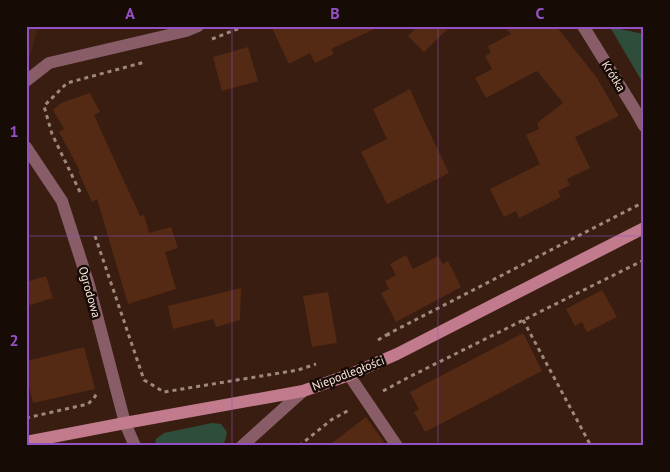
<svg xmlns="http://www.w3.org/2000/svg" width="670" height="472" font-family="'PT Sans',sans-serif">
  <rect width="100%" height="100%" fill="#381d10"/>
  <!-- built -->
  <path fill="#462413" d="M 26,26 L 38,26 L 30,56 L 26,57 Z"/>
  <!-- green -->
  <path fill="#2f4d3b" d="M 610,27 L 644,34 L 644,85 Z
    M 212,423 L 221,424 L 227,432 L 225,441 L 220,446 L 155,446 L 156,439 L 164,433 Z"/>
  <!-- building -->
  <path fill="#542a14" d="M 271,26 L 381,26 L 331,49 L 334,54 L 315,63 L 310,53 L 289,64 Z
    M 418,26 L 451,26 L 424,52 L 408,36 Z
    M 505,26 L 556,26 L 597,78 L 619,116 L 575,137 L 590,168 L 567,179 L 570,185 L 558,191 L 561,197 L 519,218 L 516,211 L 504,217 L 490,189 L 540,164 L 526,135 L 539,129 L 537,123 L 563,103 L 537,71 L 486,98 L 475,78 L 492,69 L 485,56 L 491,53 L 488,46 L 511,34 Z
    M 248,47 L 258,81 L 222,91 L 213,57 Z
    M 410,89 L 425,123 L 449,173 L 387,204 L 361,152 L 387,139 L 373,109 Z
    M 90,93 L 100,112 L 94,115 L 140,216 L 144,215 L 149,233 L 171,227 L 178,248 L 165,252 L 176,289 L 128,304 L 97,199 L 92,202 L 78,171 L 80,171 L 59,132 L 64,129 L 53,110 L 61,103 Z
    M 406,255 L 413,269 L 438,256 L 443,264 L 448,261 L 461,287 L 396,322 L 381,293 L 389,289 L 385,281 L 396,275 L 390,264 Z
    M 46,276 L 53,298 L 30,305 L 26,293 L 26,282 Z
    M 241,288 L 240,320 L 216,327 L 213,319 L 173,329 L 168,306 Z
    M 602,290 L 617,317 L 587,332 L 582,322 L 575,326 L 566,309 Z
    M 328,292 L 337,343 L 312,347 L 303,296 Z
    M 523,333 L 542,371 L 425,432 L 414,412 L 419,410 L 410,392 Z
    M 84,347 L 95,389 L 33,403 L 26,375 L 26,361 Z
    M 366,417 L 387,446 L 328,446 Z"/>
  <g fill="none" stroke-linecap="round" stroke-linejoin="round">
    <!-- path -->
    <path stroke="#9e887d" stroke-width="3" stroke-dasharray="4 4" stroke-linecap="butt" d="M 638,26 L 644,28
      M 212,39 L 245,26
      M 80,192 L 52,134 L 44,106 L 67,83 L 145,62
      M 95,236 L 144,380 L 164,392 L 298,370 L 316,364
      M 523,320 L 591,446
      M 389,336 L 388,334 L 644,202
      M 378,340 L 388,334
      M 383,391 L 409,377 L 644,260
      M 26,418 L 88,404 L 94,398 L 97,393
      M 299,446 L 331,420 L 351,409
      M 638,446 L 644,443"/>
    <!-- lane -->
    <path stroke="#885d67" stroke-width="12" d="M 349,375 L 397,446"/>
    <!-- street -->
    <path stroke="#885d67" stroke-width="12" d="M 583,26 L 635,110 L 644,126
      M 26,81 L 49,63 L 186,31 L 198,26
      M 26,147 L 62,201 L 89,285 L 125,423 L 135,446
      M 242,446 L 303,391"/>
    <!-- secondary -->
    <path stroke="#c17b8d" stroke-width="12" d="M 26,442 L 125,423 L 303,391 L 349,375 L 397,354 L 644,228"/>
  </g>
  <!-- grid -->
  <path fill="none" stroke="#9451c5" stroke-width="1" stroke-opacity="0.55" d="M 232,26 L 232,446M 438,26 L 438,446M 26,236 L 644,236"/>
  <g text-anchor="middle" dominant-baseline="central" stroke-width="5" stroke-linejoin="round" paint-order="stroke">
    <!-- street labels -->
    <g font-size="12" fill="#f8e5dc" stroke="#170b06">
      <text transform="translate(614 76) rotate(58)">Krótka</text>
      <text transform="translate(90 292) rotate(74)">Ogrodowa</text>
      <text transform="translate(348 373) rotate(-21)">Niepodległości</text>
    </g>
  </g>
  <!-- border -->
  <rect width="670" height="472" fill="none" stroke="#170b06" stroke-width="55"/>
  <rect x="28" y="28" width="614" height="416" fill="none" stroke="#9451c5" stroke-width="2"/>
  <g font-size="16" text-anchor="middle" font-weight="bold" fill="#9451c5">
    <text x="130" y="19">A</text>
    <text x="335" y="19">B</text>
    <text x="540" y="19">C</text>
    <text x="14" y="137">1</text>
    <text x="14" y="346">2</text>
  </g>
</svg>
